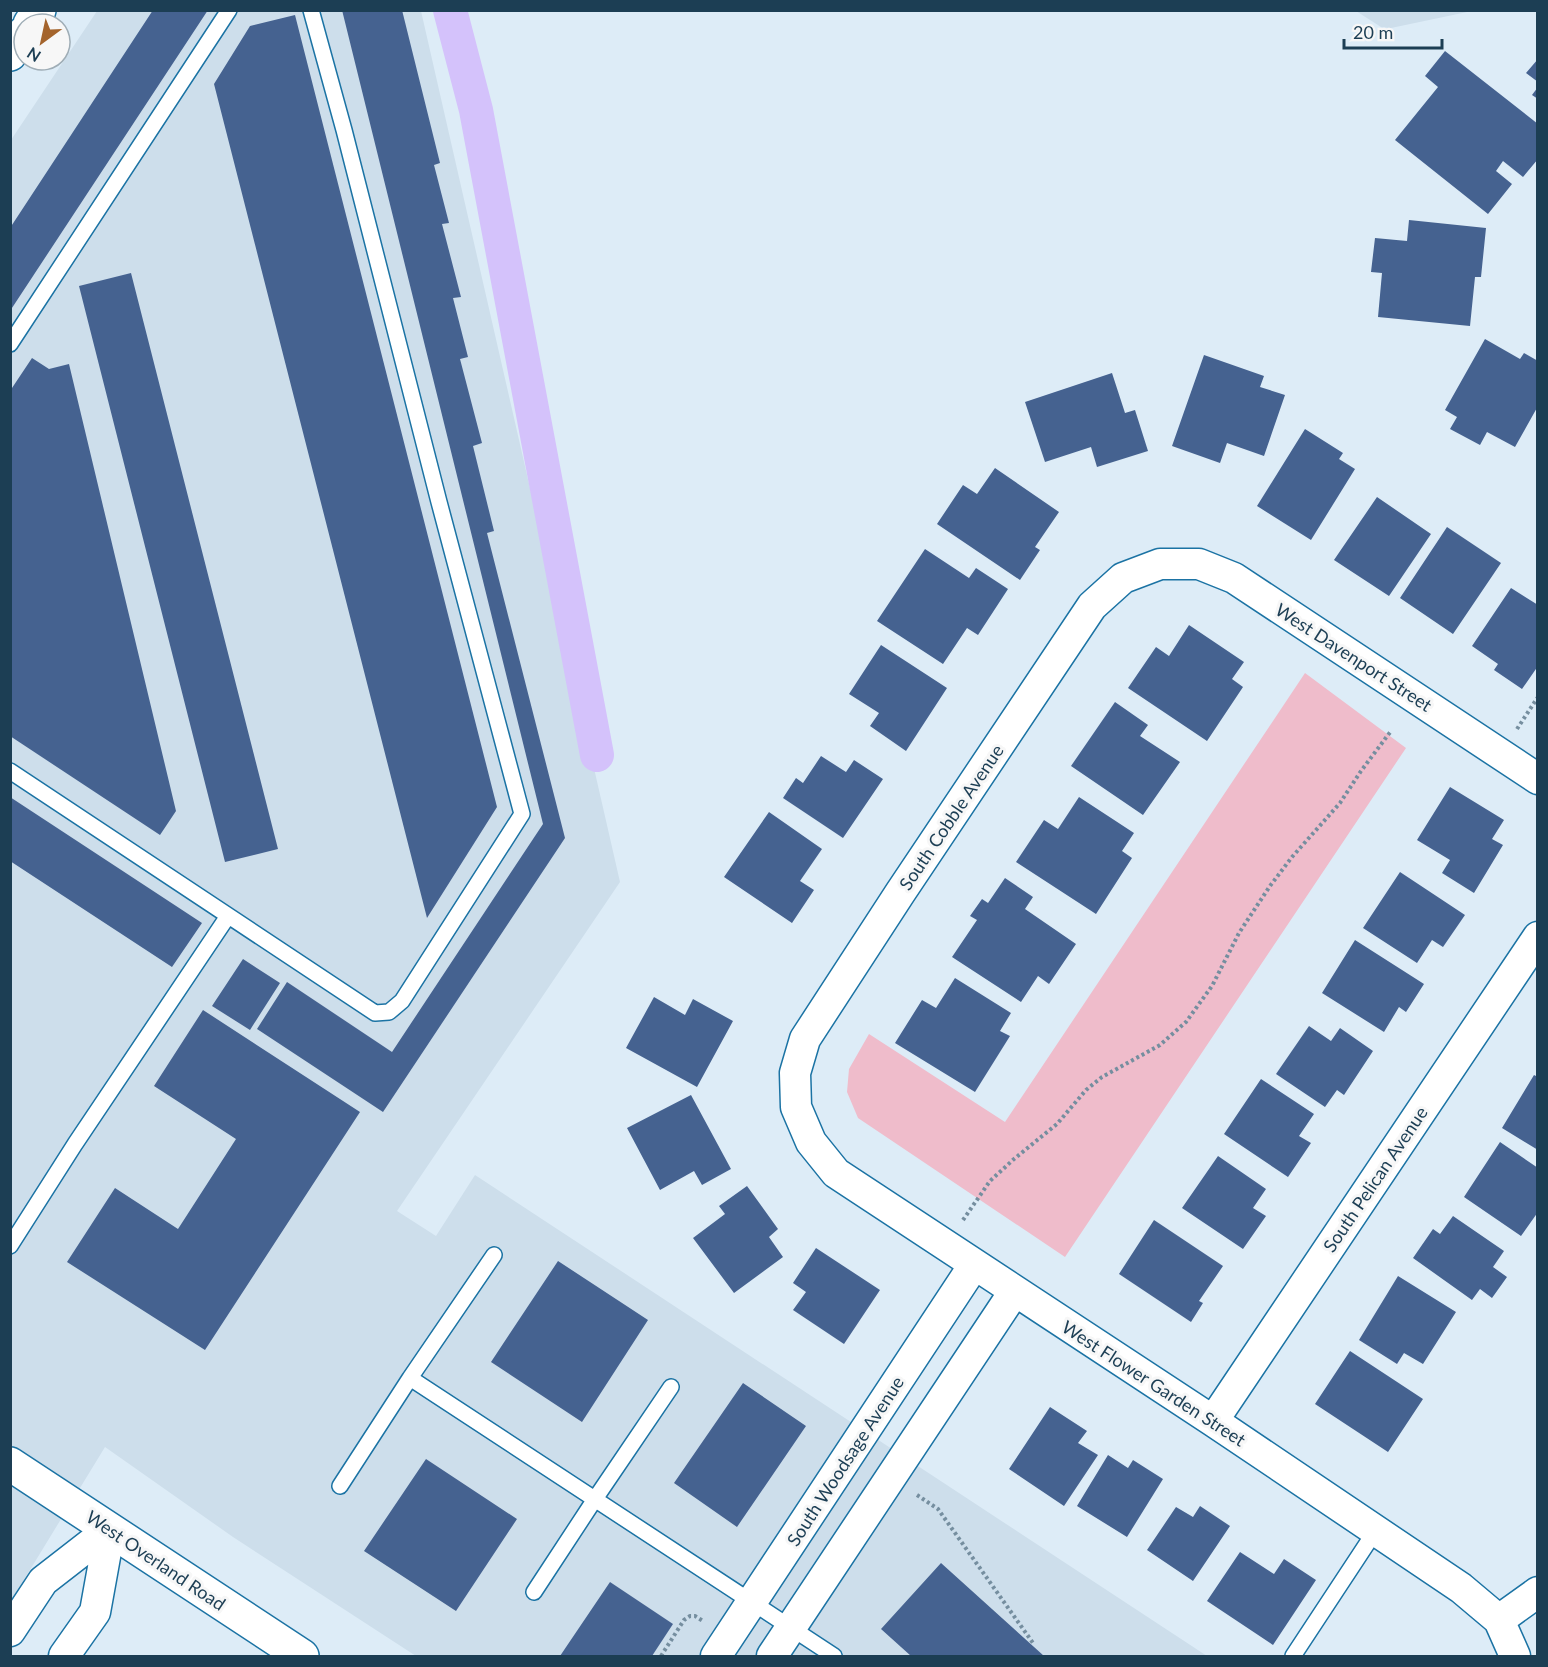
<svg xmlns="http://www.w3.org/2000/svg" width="1548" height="1667" font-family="Lato,sans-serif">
  <rect width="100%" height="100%" fill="#ddecf7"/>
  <!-- built -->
  <path fill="#cddeeb" d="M 97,11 L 421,11 L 620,882 L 397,1211 L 436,1236 L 475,1175 L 1207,1656 L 416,1656 L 233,1537 L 105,1447 L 11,1601 L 11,140 Z
    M 1356,11 L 1472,11 L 1391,28 L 1381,27 Z"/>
  <!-- green -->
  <path fill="#efbccb" d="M 1305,673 L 1406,748 L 1065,1257 L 858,1118 L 847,1092 L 849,1069 L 869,1034 L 1005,1122 Z"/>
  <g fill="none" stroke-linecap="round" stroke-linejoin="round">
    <!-- canal -->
    <path stroke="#d4c2fb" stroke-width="34" d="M 450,10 L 476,110 L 597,755"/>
  </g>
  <!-- building -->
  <path fill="#456290" d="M 153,10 L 208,10 L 10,311 L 10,228 Z
    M 342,10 L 402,10 L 440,163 L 434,165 L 449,223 L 442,224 L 461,297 L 453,298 L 468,357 L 460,359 L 482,443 L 473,446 L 494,531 L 487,533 L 565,838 L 383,1112 L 257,1029 L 287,982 L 392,1052 L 543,824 Z
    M 295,15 L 497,807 L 427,918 L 214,84 L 250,26 Z
    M 1445,51 L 1538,124 L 1538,159 L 1523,177 L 1503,161 L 1496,171 L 1512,184 L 1488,214 L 1395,140 L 1438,87 L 1425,76 Z
    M 1538,59 L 1538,82 L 1526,73 Z
    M 1538,87 L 1538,99 L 1532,95 Z
    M 1409,220 L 1486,228 L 1481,277 L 1475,277 L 1470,326 L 1378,317 L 1382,273 L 1371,272 L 1375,238 L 1407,241 Z
    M 131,273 L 278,849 L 225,862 L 79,286 Z
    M 1485,339 L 1520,359 L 1524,353 L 1538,361 L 1538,406 L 1515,447 L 1487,432 L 1480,445 L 1450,429 L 1457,417 L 1445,410 Z
    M 1204,355 L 1264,376 L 1260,387 L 1285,395 L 1264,456 L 1227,443 L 1220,463 L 1172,446 Z
    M 32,358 L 49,369 L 69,364 L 176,811 L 160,835 L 10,736 L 10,391 Z
    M 1112,373 L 1125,413 L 1135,410 L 1148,451 L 1097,467 L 1091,447 L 1045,462 L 1025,402 Z
    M 1305,429 L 1343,453 L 1339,459 L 1355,469 L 1311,540 L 1257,506 Z
    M 995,468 L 1059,512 L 1035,547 L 1040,550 L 1020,580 L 937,524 L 963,485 L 977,494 Z
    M 1377,497 L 1431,534 L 1389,596 L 1334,560 Z
    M 1447,527 L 1501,563 L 1453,634 L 1400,598 Z
    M 925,549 L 969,578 L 976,568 L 1008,589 L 978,635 L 967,628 L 943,664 L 877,621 Z
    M 1511,588 L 1538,605 L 1538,666 L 1522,689 L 1494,670 L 1498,664 L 1472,646 Z
    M 1189,625 L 1244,662 L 1232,679 L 1243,687 L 1207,741 L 1128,688 L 1156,647 L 1169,656 Z
    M 881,645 L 947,688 L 906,751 L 870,726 L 879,713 L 849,694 Z
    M 1115,702 L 1148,725 L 1140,736 L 1180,762 L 1143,815 L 1071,766 Z
    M 821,756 L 846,772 L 854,760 L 883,779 L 843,838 L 783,798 L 796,778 L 803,783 Z
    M 1450,787 L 1504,820 L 1492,839 L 1503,845 L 1474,893 L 1442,873 L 1450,860 L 1417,840 Z
    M 10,797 L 202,923 L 172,967 L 10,861 Z
    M 1079,797 L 1134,833 L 1122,851 L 1132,858 L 1096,914 L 1016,862 L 1044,820 L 1058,829 Z
    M 769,812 L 822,849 L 800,881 L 814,890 L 792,923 L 724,877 Z
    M 1400,872 L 1465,915 L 1443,947 L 1432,940 L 1417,963 L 1363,928 Z
    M 1005,878 L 1033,897 L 1025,909 L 1076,944 L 1049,984 L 1038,976 L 1021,1002 L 952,957 L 977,920 L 970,916 L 982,899 L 988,903 Z
    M 1355,940 L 1424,984 L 1406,1012 L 1399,1007 L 1384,1032 L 1322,993 Z
    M 243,959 L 280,983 L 250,1030 L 212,1006 Z
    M 955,978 L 1011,1013 L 1000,1031 L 1010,1036 L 975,1092 L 895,1043 L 922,1000 L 936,1008 Z
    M 654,997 L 685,1015 L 693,999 L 733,1021 L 697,1087 L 626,1048 Z
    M 203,1010 L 360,1112 L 205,1350 L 67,1262 L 115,1188 L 178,1229 L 236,1139 L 154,1086 Z
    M 1309,1026 L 1331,1041 L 1340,1028 L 1373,1051 L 1344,1095 L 1337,1090 L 1325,1107 L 1276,1074 Z
    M 1534,1075 L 1538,1077 L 1538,1150 L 1502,1128 Z
    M 1261,1079 L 1314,1114 L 1299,1136 L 1311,1143 L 1288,1177 L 1224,1134 Z
    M 691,1095 L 731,1169 L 702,1185 L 694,1171 L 660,1190 L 627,1128 Z
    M 1500,1142 L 1538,1168 L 1538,1212 L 1521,1236 L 1464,1197 Z
    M 1218,1156 L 1266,1189 L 1253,1208 L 1266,1216 L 1243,1249 L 1182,1208 Z
    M 747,1186 L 778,1229 L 769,1237 L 783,1257 L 734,1293 L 693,1238 L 725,1214 L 719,1206 Z
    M 1453,1216 L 1504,1251 L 1493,1267 L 1507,1277 L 1492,1298 L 1480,1289 L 1472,1300 L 1413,1258 L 1433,1229 L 1440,1234 Z
    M 1154,1220 L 1223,1266 L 1199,1301 L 1203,1303 L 1191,1322 L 1119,1274 Z
    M 816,1248 L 880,1290 L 844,1344 L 793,1310 L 806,1292 L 793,1283 Z
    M 558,1261 L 648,1320 L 582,1422 L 491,1362 Z
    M 1398,1276 L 1456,1312 L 1423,1364 L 1404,1353 L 1397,1364 L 1359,1340 Z
    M 1350,1351 L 1423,1399 L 1388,1452 L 1315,1404 Z
    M 743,1383 L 806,1426 L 737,1527 L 674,1483 Z
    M 1050,1407 L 1087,1431 L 1078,1443 L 1098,1455 L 1064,1506 L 1009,1469 Z
    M 1108,1455 L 1128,1468 L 1133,1460 L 1163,1479 L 1127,1537 L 1077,1506 Z
    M 426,1459 L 517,1519 L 456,1611 L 364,1551 Z
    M 1200,1506 L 1230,1526 L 1193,1581 L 1147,1550 L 1176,1507 L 1193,1517 Z
    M 1240,1552 L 1274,1574 L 1284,1559 L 1316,1580 L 1273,1645 L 1207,1601 Z
    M 941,1563 L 1044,1656 L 911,1656 L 881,1629 Z
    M 610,1582 L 673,1624 L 652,1656 L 560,1656 Z"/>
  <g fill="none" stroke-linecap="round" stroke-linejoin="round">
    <!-- service casing -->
    <g stroke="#1b73a4" stroke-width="18">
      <path id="service" d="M 10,344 L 229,10
        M 10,771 L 375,1013 L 389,1012 L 402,1001 L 522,814 L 439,502 L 344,130 L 311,10
        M 10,1246 L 75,1144 L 228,916
        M 410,1378 L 834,1656
        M 340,1486 L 410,1378 L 494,1255
        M 534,1592 L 595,1499 L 671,1387
        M 1293,1656 L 1376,1530"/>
    </g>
    <!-- minor casing -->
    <g stroke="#1b73a4" stroke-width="33">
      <path id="minor" d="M 1213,1421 L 1538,937
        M 1499,1620 L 1538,1592
        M 10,1631 L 43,1581 L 110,1529
        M 64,1656 L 95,1612 L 110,1529
        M 716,1656 L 974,1265
        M 772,1656 L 1014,1292
        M 1515,1656 L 1499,1620 L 1461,1588 L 1213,1421 L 836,1173 L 811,1142 L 796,1107 L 795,1073 L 805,1039 L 900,893 L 1092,606 L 1123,578 L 1160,564 L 1199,564 L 1234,578 L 1538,779"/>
    </g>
    <!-- tertiary casing -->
    <g stroke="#1b73a4" stroke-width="36">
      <path id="tertiary" d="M 30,24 L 39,10
        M 10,54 L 24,33
        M 10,1464 L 302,1656"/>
    </g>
    <!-- path -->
    <path stroke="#758e9f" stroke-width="4" stroke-dasharray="3 3" stroke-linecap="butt" d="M 1517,729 L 1538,697
      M 963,1220 L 990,1181 L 1014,1159 L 1057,1124 L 1086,1090 L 1102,1077 L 1160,1045 L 1186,1022 L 1212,986 L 1239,933 L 1270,886 L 1292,857 L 1340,803 L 1361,771 L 1391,731
      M 917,1495 L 938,1509 L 1033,1643
      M 661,1656 L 684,1620 L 690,1616 L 695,1616 L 703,1621"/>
    <!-- service -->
    <use href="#service" stroke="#fff" stroke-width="15"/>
    <!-- minor -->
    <use href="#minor" stroke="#fff" stroke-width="30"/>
    <!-- tertiary -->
    <use href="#tertiary" stroke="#fff" stroke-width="33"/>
  </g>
  <g text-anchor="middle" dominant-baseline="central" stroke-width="6" stroke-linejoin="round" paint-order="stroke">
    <!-- street labels -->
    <g font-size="18" fill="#1c3e54" stroke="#f7f7f7">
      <text transform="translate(1354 657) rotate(33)">West Davenport Street</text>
      <text transform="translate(951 817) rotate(-56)">South Cobble Avenue</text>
      <text transform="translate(1375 1179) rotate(-56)">South Pelican Avenue</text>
      <text transform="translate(1154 1383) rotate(33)">West Flower Garden Street</text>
      <text transform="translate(845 1461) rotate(-57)">South Woodsage Avenue</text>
      <text transform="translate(156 1560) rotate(34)">West Overland Road</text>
    </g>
  </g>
  <!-- border -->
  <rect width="1548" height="1667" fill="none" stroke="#1c3e54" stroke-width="24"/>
  <!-- north arrow -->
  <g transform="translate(42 42) rotate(213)"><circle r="28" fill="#f7f7f7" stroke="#9fadb6" stroke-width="1.5"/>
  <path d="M0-4.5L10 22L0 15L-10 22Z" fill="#a4642c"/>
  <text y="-9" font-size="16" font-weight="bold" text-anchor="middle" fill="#1c3e54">N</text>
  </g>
  <!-- scale -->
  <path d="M1344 39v9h98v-9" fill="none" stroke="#1c3e54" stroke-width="3"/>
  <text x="1353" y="39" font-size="18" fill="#1c3e54" stroke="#f7f7f7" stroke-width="4.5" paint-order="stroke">20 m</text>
</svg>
